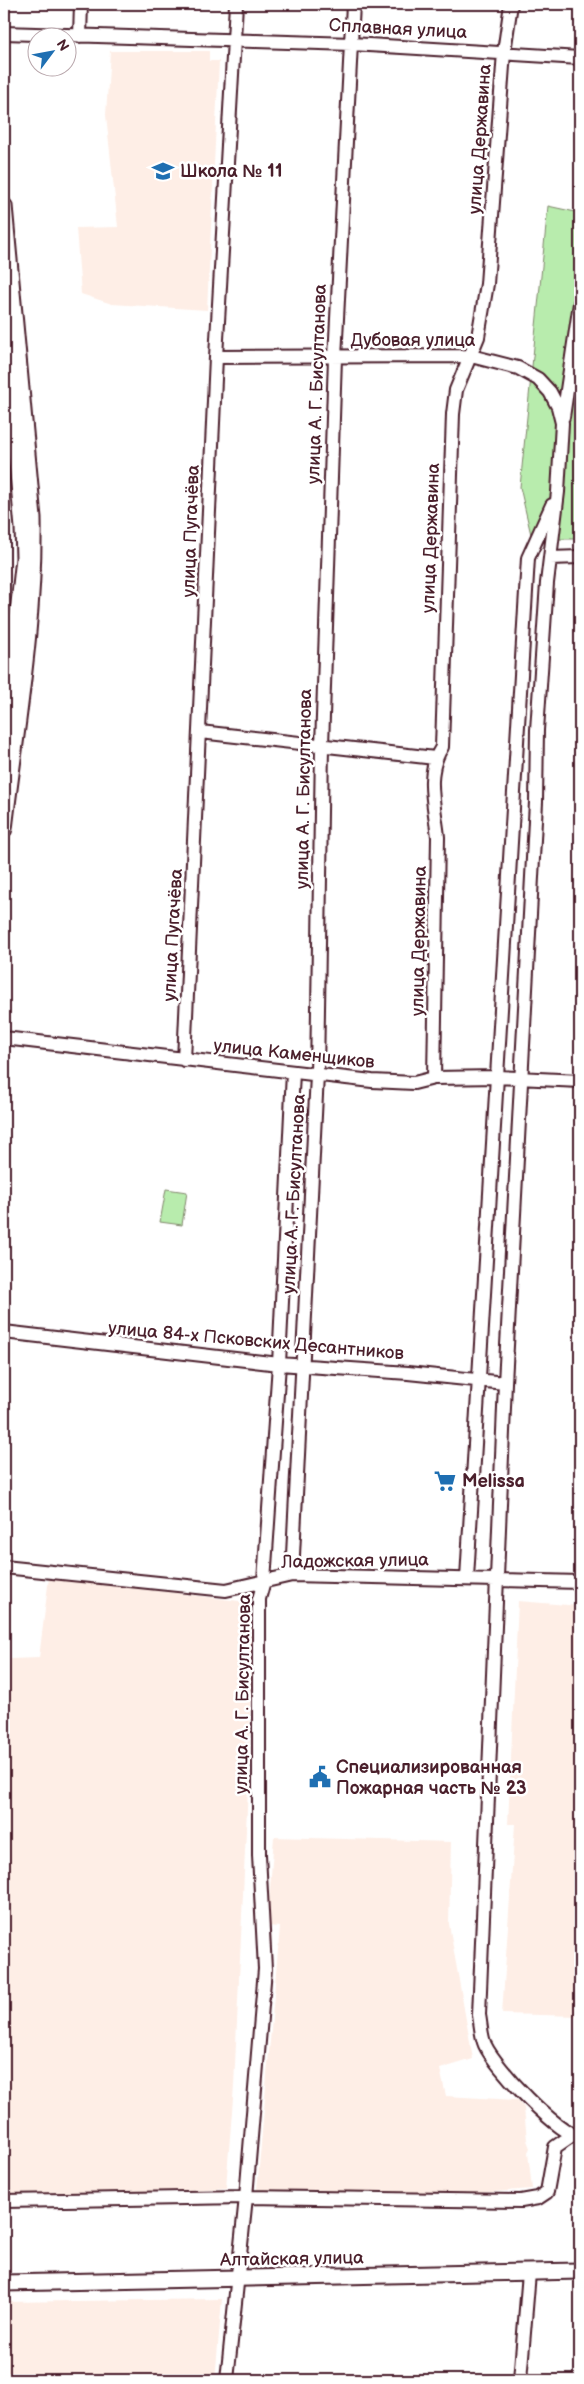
<svg xmlns="http://www.w3.org/2000/svg" width="584" height="2384" font-family="'Balsamiq Sans',sans-serif">
  <rect width="100%" height="100%" fill="#fff"/>
  <filter id="ink" filterUnits="userSpaceOnUse"><feTurbulence type="fractalNoise" baseFrequency=".02" numOctaves="2"/><feDisplacementMap in="SourceGraphic" scale="10" xChannelSelector="R" yChannelSelector="G"/><feConvolveMatrix kernelMatrix="1 2 1 2 8 2 1 2 1" color-interpolation-filters="sRGB"/></filter>
  <g filter="url(#ink)">
    <!-- built -->
    <path fill="#feeee6" d="M 110,51 L 209,51 L 209,61 L 219,61 L 207,310 L 112,304 L 81,294 L 76,228 L 118,227 L 106,115 Z
      M 49,1577 L 247,1602 L 252,1608 L 249,1766 L 234,2086 L 226,2188 L 137,2193 L 4,2194 L 4,1752 L 10,1718 L 4,1710 L 10,1659 L 39,1658 Z
      M 518,1601 L 580,1606 L 580,2113 L 580,2016 L 502,2014 L 515,1824 L 508,1824 Z
      M 274,1837 L 451,1842 L 449,1924 L 473,2059 L 440,2069 L 446,2096 L 518,2100 L 524,2108 L 527,2140 L 530,2148 L 528,2152 L 532,2189 L 451,2195 L 260,2193 L 257,2190 L 280,1927 L 267,1926 Z
      M 222,2299 L 215,2380 L 4,2380 L 4,2302 Z"/>
    <!-- green -->
    <path fill="#b8ecad" stroke="#81866c" d="M 548,206 L 580,213 L 580,539 L 532,539 L 520,487 Z
      M 166,1189 L 187,1192 L 182,1225 L 160,1222 Z"/>
    <g fill="none" stroke-linecap="round" stroke-linejoin="round">
      <!-- minor casing -->
      <g stroke="#4a1f2b" stroke-width="16">
        <path id="minor" d="M 4,33 L 352,44 L 580,58
          M 80,36 L 81,4
          M 216,357 L 471,356 L 518,368 L 538,379 L 550,392 L 558,407 L 562,423 L 558,492 L 547,583 L 537,730 L 536,802 L 505,1383 L 479,2015 C 481,2025 481,2036 485,2045 C 495,2067 558,2134 580,2137
          M 563,417 L 580,303
          M 550,558 L 580,557
          M 200,732 L 435,758
          M 4,1038 L 372,1081 L 414,1083 L 434,1078 L 498,1077 L 580,1081
          M 184,1060 L 216,357 L 236,4
          M 434,1078 L 438,837 C 435,806 424,775 442,747 L 453,414 L 456,390 L 478,337 L 487,284 L 504,52 L 511,4
          M 4,1332 L 279,1364 L 408,1373 L 505,1383
          M 4,1567 L 226,1590 L 292,1575 L 580,1582
          M 292,1575 L 317,1075 L 322,746 L 335,358 L 353,4
          M 467,1578 L 528,558 L 552,505
          M 4,2201 L 246,2197 L 521,2201 L 538,2198 L 547,2192 L 555,2147 L 571,2136
          M 227,2380 L 246,2197 L 265,1969 L 259,1855 L 259,1599 L 264,1581 L 279,1364 L 293,1072
          M 520,2380 L 529,2273"/>
      </g>
      <!-- major casing -->
      <g stroke="#4a1f2b" stroke-width="19">
        <path id="major" d="M 4,206 L 33,518 C 35,619 16,728 4,829
          M 4,321 L 23,528 L 24,558 L 4,739
          M 4,2283 L 580,2271"/>
      </g>
      <!-- minor -->
      <use href="#minor" stroke="#fff" stroke-width="12"/>
      <!-- major -->
      <use href="#major" stroke="#fff" stroke-width="15"/>
    </g>
  </g>
  <!-- icons -->
  <defs>
    <g id="school-bare" transform="scale(1.725)"><path d="M0-5L7-2L0 1L-7-2ZM-4 1L0 2.5L4 1V4Q0 6-4 4Z" fill="#1f6fb2" stroke="#fff" stroke-width="2.5" paint-order="stroke"/></g>
    <g id="supermarket-bare" transform="scale(1.725)"><path d="M-6-5.5h2.5l.6 2H6L4.5 2H-2.5L-4.4-4H-6ZM-1.5 3.2a1.3 1.3 0 1 0 .1 0ZM3 3.2a1.3 1.3 0 1 0 .1 0Z" fill="#1f6fb2" stroke="#fff" stroke-width="2.5" paint-order="stroke"/></g>
    <g id="civic-bare" transform="scale(1.725)"><path d="M-.6-6.5H3V-4.5H.6V-3L4-1V1h2V6H-6V1h2V-1L-.6-3ZM-1.2 2.5V6h2.4V2.5Z" fill="#1f6fb2" stroke="#fff" stroke-width="2.5" paint-order="stroke"/></g>
  </defs>
  <g fill-rule="evenodd">
    <use href="#school-bare" x="163" y="171"/>
    <use href="#supermarket-bare" x="445" y="1481"/>
    <use href="#civic-bare" x="320" y="1777"/>
  </g>
  <g text-anchor="middle" dominant-baseline="central" stroke-width="5" stroke-linejoin="round" paint-order="stroke">
    <!-- street labels -->
    <g font-size="18" fill="#4a1f2b" stroke="#fff">
      <text transform="translate(398 29) rotate(3)">Сплавная улица</text>
      <text transform="translate(480 139) rotate(-86)">улица Державина</text>
      <text x="413" y="340">Дубовая улица</text>
      <text transform="translate(317 384) rotate(-88)">улица А. Г. Бисултанова</text>
      <text transform="translate(191 531) rotate(-88)">улица Пугачёва</text>
      <text transform="translate(431 538) rotate(-88)">улица Державина</text>
      <text transform="translate(304 789) rotate(-89)">улица А. Г. Бисултанова</text>
      <text transform="translate(173 935) rotate(-87)">улица Пугачёва</text>
      <text transform="translate(419 941) rotate(-89)">улица Державина</text>
      <text transform="translate(294 1054) rotate(6)">улица Каменщиков</text>
      <text transform="translate(294 1194) rotate(-87)">улица А. Г. Бисултанова</text>
      <text transform="translate(256 1341) rotate(5)">улица 84-х Псковских Десантников</text>
      <text transform="translate(355 1561) rotate(-1)">Ладожская улица</text>
      <text transform="translate(243 1694) rotate(-89)">улица А. Г. Бисултанова</text>
      <text transform="translate(292 2259) rotate(-1)">Алтайская улица</text>
    </g>
    <!-- poi labels -->
    <g font-size="18" font-weight="bold" fill="#4a1f2b" stroke="#fff" text-anchor="start">
      <text x="180" y="171">Школа № 11</text>
      <text x="462" y="1481">Melissa</text>
      <text x="336" y="1767">Специализированная<tspan x="336" dy="21">Пожарная часть № 23</tspan></text>
    </g>
  </g>
  <!-- margin -->
  <rect width="584" height="2384" fill="none" stroke="#fff" stroke-width="20"/>
  <rect x="10" y="10" width="564" height="2364" fill="none" stroke="#4a1f2b" stroke-width="2" filter="url(#ink)"/>
  <!-- north arrow -->
  <g transform="translate(52 52) rotate(58)"><circle r="24" fill="#ffffff" stroke="#b7a5aa"/>
  <path d="M0-4L9 19L0 12L-9 19Z" fill="#1f6fb2"/>
  <text y="-8" font-size="14" font-weight="bold" text-anchor="middle" fill="#4a1f2b">N</text>
  </g>
</svg>
